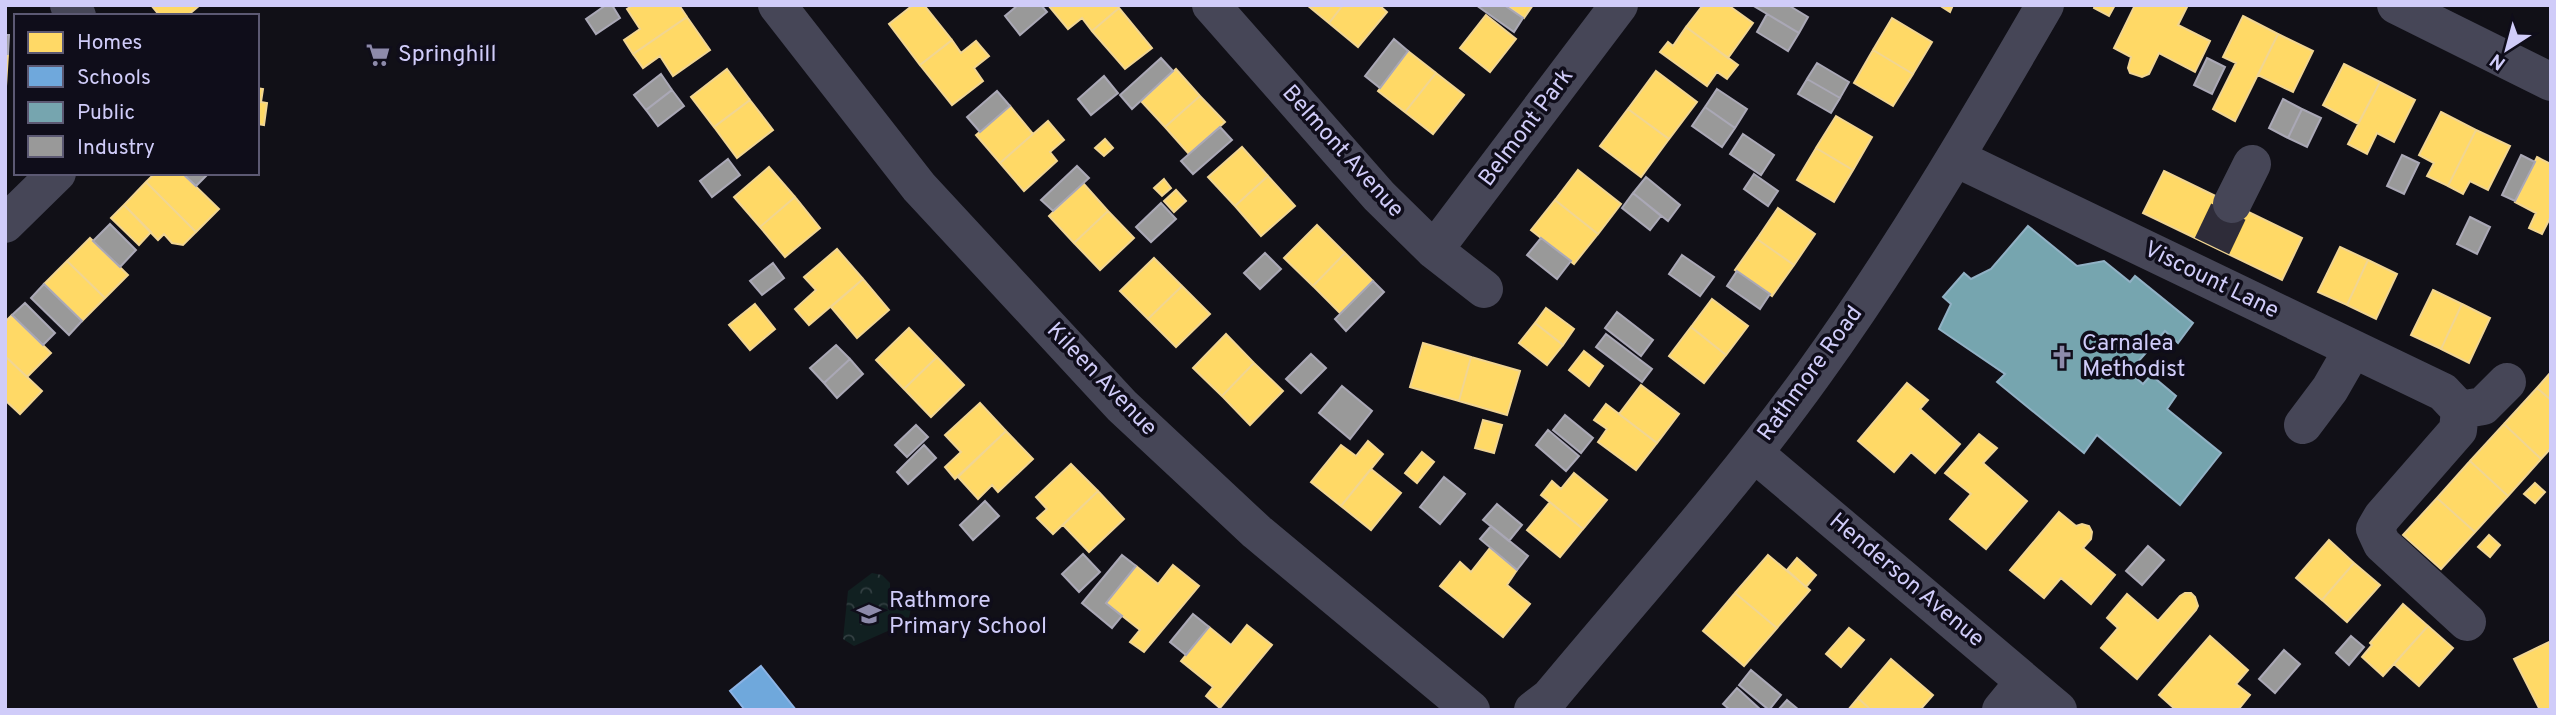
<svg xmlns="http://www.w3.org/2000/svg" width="2556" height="715" font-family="Overpass,sans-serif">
  <defs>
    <pattern id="forest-crowns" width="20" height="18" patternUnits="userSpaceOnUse" patternTransform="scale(1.75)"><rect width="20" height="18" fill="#112021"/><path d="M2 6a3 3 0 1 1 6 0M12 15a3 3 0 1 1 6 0" fill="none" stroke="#333f42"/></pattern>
  </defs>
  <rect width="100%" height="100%" fill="#111017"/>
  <!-- forest -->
  <path fill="url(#forest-crowns)" d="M 872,573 L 882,575 L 890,583 L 890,591 L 895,598 L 902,599 L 911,608 L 908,622 L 854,646 L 843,639 L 848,591 Z"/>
  <!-- homes -->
  <path fill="#ffd966" stroke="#f1d592" stroke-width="2" d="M 151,5 L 200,5 L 187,16 L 160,16 Z
    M 633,5 L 679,5 L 687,17 L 633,54 L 624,40 L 640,29 L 627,9 Z
    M 913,5 L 924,5 L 952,40 L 920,65 L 889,24 Z
    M 1048,5 L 1117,5 L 1119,8 L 1092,31 L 1082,18 L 1068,29 Z
    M 1307,5 L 1343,5 L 1329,23 Z
    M 1343,5 L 1379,5 L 1387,12 L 1358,47 L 1329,23 Z
    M 1506,5 L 1533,5 L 1524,18 Z
    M 1703,5 L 1728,5 L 1753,23 L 1728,58 L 1686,27 Z
    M 1939,5 L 1953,5 L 1950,12 Z
    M 2095,5 L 2115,5 L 2109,16 L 2094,8 Z
    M 2135,5 L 2188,5 L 2178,25 L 2210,41 L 2195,72 L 2159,53 L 2149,74 L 2142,77 L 2130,73 L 2128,68 L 2131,57 L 2114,48 Z
    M 1119,8 L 1152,48 L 1125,69 L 1092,31 Z
    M 1486,15 L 1516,39 L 1490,72 L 1460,48 Z
    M 2243,16 L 2278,34 L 2235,121 L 2213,109 L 2236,63 L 2223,57 Z
    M 687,17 L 710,50 L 673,76 L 660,56 L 643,68 L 633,54 Z
    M 1892,18 L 1932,42 L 1913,74 L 1873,50 Z
    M 1686,27 L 1738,65 L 1727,79 L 1717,72 L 1707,86 L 1660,52 L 1668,42 L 1673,46 Z
    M 2278,34 L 2313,51 L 2293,92 L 2258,75 Z
    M 952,40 L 961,53 L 976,41 L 989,56 L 974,68 L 983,81 L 952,105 L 920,65 Z
    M 1873,50 L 1913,74 L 1893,106 L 1854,83 Z
    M 1408,51 L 1436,73 L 1405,112 L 1378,91 Z
    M 5,54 L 8,54 L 6,86 L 5,86 Z
    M 2344,64 L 2380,82 L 2358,124 L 2323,105 Z
    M 727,69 L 750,100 L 714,127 L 691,97 Z
    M 1176,69 L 1200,96 L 1165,127 L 1141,101 Z
    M 1656,71 L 1697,102 L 1669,139 L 1628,109 Z
    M 1436,73 L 1464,95 L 1433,134 L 1405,112 Z
    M 2380,82 L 2415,100 L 2394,142 L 2377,133 L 2367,154 L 2348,144 Z
    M 257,88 L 263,89 L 261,102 L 267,103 L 264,125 L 257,124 Z
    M 1200,96 L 1225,122 L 1189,154 L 1165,127 Z
    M 750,100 L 773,130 L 737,158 L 714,127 Z
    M 1010,106 L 1033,134 L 1000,163 L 976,135 Z
    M 1628,109 L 1669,139 L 1641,177 L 1600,146 Z
    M 2441,112 L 2476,130 L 2448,186 L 2427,176 L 2434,163 L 2419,155 Z
    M 1836,116 L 1872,137 L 1853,170 L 1816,148 Z
    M 1048,121 L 1064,140 L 1050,152 L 1057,161 L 1024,191 L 1000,163 Z
    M 2476,130 L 2510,146 L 2488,190 L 2470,181 L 2463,194 L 2448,186 Z
    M 1105,139 L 1113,148 L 1104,156 L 1095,148 Z
    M 1242,147 L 1268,176 L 1235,206 L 1208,177 Z
    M 1816,148 L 1853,170 L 1834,202 L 1797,180 Z
    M 2537,157 L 2551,164 L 2551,216 L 2542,234 L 2529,228 L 2536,213 L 2515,202 Z
    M 769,167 L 795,197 L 760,227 L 734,197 Z
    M 1578,170 L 1621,204 L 1598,234 L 1555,200 Z
    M 2164,171 L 2302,238 L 2282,280 L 2143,213 Z
    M 155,173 L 182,173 L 219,209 L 196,232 L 146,182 Z
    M 1268,176 L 1295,206 L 1261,236 L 1235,206 Z
    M 1164,179 L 1171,188 L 1162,196 L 1154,188 Z
    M 146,182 L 196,232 L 183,245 L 172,243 L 164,234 L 158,240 L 124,205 Z
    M 1083,183 L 1108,211 L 1074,243 L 1049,216 Z
    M 1176,190 L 1186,201 L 1174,212 L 1164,201 Z
    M 795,197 L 820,228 L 785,257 L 760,227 Z
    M 1555,200 L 1598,234 L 1574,264 L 1531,230 Z
    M 124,205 L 151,232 L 139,245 L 111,218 Z
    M 1778,208 L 1815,234 L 1794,265 L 1757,239 Z
    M 1108,211 L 1134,238 L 1100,270 L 1074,243 Z
    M 1317,225 L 1345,253 L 1313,286 L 1284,258 Z
    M 90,238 L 128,275 L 105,298 L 67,261 Z
    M 1757,239 L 1794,265 L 1772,296 L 1735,270 Z
    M 2340,247 L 2368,260 L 2347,305 L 2318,292 Z
    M 837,249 L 863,279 L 809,325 L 795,309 L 816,290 L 804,277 Z
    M 1345,253 L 1373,281 L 1341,314 L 1313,286 Z
    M 1154,258 L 1182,286 L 1148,319 L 1120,291 Z
    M 2368,260 L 2397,274 L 2376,319 L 2347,305 Z
    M 67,261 L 105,298 L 82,321 L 44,284 Z
    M 863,279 L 889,310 L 857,338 L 831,307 Z
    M 1182,286 L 1210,314 L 1176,347 L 1148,319 Z
    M 2433,290 L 2462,304 L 2441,349 L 2411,335 Z
    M 1712,299 L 1748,326 L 1726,355 L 1691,327 Z
    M 755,304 L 775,329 L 750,350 L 729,325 Z
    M 2462,304 L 2490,318 L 2469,363 L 2441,349 Z
    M 1546,308 L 1574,329 L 1563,345 L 1535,323 Z
    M 12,315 L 51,353 L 27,377 L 5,356 L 5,322 Z
    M 1535,323 L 1563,345 L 1547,365 L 1519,343 Z
    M 1691,327 L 1726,355 L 1704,383 L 1669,356 Z
    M 909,328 L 937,357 L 904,389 L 876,360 Z
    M 1226,334 L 1254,363 L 1222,396 L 1193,368 Z
    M 1423,343 L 1471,357 L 1459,401 L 1410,387 Z
    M 1584,351 L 1603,366 L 1589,386 L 1569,370 Z
    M 5,356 L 42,391 L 20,414 L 5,400 Z
    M 937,357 L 964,385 L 931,417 L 904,389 Z
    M 1471,357 L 1520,371 L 1507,415 L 1459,401 Z
    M 1254,363 L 1283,391 L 1250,425 L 1222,396 Z
    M 2551,372 L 2551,400 L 2537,388 Z
    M 1907,383 L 1928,400 L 1920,409 L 1960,444 L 1935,473 L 1911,452 L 1894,472 L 1858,441 Z
    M 1641,385 L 1679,414 L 1657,443 L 1619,414 Z
    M 2537,388 L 2551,400 L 2551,448 L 2541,459 L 2504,424 Z
    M 980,403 L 1006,431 L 955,479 L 945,467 L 961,452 L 945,435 Z
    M 1606,404 L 1657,443 L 1636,470 L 1598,442 L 1607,429 L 1594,420 Z
    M 1483,420 L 1502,425 L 1494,453 L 1475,448 Z
    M 2504,424 L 2541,459 L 2508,496 L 2470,461 Z
    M 1006,431 L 1033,459 L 998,492 L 992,485 L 978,499 L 958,477 Z
    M 1979,434 L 1997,448 L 1983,463 L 2027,501 L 1986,549 L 1950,519 L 1971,494 L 1945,473 Z
    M 1368,441 L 1383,454 L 1341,506 L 1311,482 L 1341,445 L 1356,456 Z
    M 1422,452 L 1434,462 L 1417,483 L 1405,473 Z
    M 2470,461 L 2508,496 L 2475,532 L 2437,498 Z
    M 1071,464 L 1098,491 L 1053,534 L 1037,518 L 1047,509 L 1036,497 Z
    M 1371,469 L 1401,493 L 1371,530 L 1341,506 Z
    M 1574,473 L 1607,500 L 1583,529 L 1541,495 L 1552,481 L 1561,489 Z
    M 2535,483 L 2545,492 L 2535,503 L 2524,494 Z
    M 1098,491 L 1124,519 L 1089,552 L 1063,525 Z
    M 2437,498 L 2475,532 L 2441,569 L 2403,535 Z
    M 1550,502 L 1583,529 L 1560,557 L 1527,530 Z
    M 2059,512 L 2076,526 L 2082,524 L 2089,526 L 2092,532 L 2091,539 L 2083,548 L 2115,575 L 2091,604 L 2061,578 L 2044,598 L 2010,570 Z
    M 2489,535 L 2500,545 L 2490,557 L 2478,547 Z
    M 2329,540 L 2354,563 L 2322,600 L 2296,578 Z
    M 1490,548 L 1517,570 L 1507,585 L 1530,604 L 1503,637 L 1440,586 L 1460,562 L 1471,572 Z
    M 1768,555 L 1810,590 L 1777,628 L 1735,593 Z
    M 1797,558 L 1816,575 L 1806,587 L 1787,570 Z
    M 2354,563 L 2380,585 L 2347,622 L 2322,600 Z
    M 1173,565 L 1199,586 L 1144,652 L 1130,642 L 1140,630 L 1106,603 L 1136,566 L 1158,584 Z
    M 1735,593 L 1777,628 L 1744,666 L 1703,631 Z
    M 2185,593 L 2191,593 L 2195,597 L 2198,606 L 2196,610 L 2137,679 L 2101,648 L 2118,628 L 2107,618 L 2127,594 L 2158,621 L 2180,596 Z
    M 2403,604 L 2428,626 L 2383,676 L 2362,657 L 2372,645 L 2370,643 Z
    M 1247,625 L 1272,645 L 1220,708 L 1206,696 L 1213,687 L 1181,661 L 1209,627 L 1231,645 Z
    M 2428,626 L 2453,648 L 2419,686 L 2394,664 Z
    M 1849,628 L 1864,640 L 1841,667 L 1826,654 Z
    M 2210,636 L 2248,670 L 2236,684 L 2250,695 L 2238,710 L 2176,710 L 2159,695 Z
    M 2551,641 L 2551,710 L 2540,710 L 2514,659 Z
    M 1891,659 L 1933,695 L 1920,710 L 1871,710 L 1858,698 Z
    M 1858,698 L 1871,710 L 1848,710 Z"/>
  <!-- schools -->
  <path fill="#6fa8dc" stroke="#8cb3e5" stroke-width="2" d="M 761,666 L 796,710 L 745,710 L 730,691 Z"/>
  <!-- public -->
  <path fill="#76a5af" stroke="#91b1c5" stroke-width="2" d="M 2028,226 L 2077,266 L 2104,261 L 2130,282 L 2135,276 L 2193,323 L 2178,343 L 2165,331 L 2129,372 L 2143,384 L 2151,375 L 2176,396 L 2167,409 L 2221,453 L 2180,505 L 2097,435 L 2084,453 L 1997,382 L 2005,374 L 1939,329 L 1951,304 L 1943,297 L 1964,273 L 1971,279 L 1991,269 Z"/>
  <!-- industry -->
  <path fill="#999" stroke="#aaa8b6" stroke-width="2" d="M 606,5 L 612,5 L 620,18 L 596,34 L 586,19 Z
    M 1018,5 L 1041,5 L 1047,12 L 1020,35 L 1005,16 Z
    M 1476,5 L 1504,5 L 1523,18 L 1514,32 Z
    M 1752,5 L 1788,5 L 1808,17 L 1799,33 Z
    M 1767,14 L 1799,33 L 1788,51 L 1757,32 Z
    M 5,35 L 9,35 L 8,54 L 5,54 Z
    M 1394,39 L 1408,51 L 1380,88 L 1365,76 Z
    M 1161,58 L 1173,71 L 1132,109 L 1120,95 Z
    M 2207,58 L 2225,67 L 2212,94 L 2194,85 Z
    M 1817,63 L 1849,82 L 1840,98 L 1807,79 Z
    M 661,74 L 672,90 L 646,110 L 634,95 Z
    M 1104,76 L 1118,93 L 1091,115 L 1078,99 Z
    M 1807,79 L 1840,98 L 1831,113 L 1798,94 Z
    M 1717,89 L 1747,109 L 1735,128 L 1705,107 Z
    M 672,90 L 684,106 L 658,126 L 646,110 Z
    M 997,91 L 1010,106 L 980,132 L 967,117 Z
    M 2283,99 L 2302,109 L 2288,138 L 2269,128 Z
    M 1705,107 L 1735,128 L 1722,147 L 1692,126 Z
    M 2302,109 L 2321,118 L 2307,147 L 2288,138 Z
    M 1220,127 L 1232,140 L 1193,174 L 1181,161 Z
    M 1743,134 L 1774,155 L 1761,175 L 1730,154 Z
    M 2402,155 L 2419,163 L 2404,194 L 2387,186 Z
    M 2521,155 L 2535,162 L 2515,201 L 2502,195 Z
    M 728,159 L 740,175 L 712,197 L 700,181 Z
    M 1077,166 L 1089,178 L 1053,211 L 1041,200 Z
    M 182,173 L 209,173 L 196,186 Z
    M 1754,174 L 1778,191 L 1768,206 L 1744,189 Z
    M 1646,177 L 1680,205 L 1668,221 L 1633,193 Z
    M 1633,193 L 1661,216 L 1650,230 L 1622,208 Z
    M 1161,203 L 1176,219 L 1151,242 L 1136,227 Z
    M 2470,217 L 2490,227 L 2477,254 L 2457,244 Z
    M 110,224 L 136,250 L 120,267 L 93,241 Z
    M 1541,238 L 1571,261 L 1557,279 L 1527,255 Z
    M 1265,253 L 1281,269 L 1260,289 L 1244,273 Z
    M 1682,255 L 1714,277 L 1700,296 L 1669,274 Z
    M 773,263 L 784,278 L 762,295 L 750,281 Z
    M 1737,271 L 1770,294 L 1760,309 L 1727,286 Z
    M 1373,281 L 1384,292 L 1346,331 L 1335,319 Z
    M 44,284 L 82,321 L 69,335 L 31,298 Z
    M 25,303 L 55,333 L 43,345 L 12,315 Z
    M 1617,312 L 1653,340 L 1641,356 L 1605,328 Z
    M 1606,334 L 1652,369 L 1642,382 L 1596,347 Z
    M 836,345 L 850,359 L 824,383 L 810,368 Z
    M 1311,354 L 1326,368 L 1301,393 L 1286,379 Z
    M 850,359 L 863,374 L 837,398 L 824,383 Z
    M 1342,386 L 1372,411 L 1350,439 L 1319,413 Z
    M 1565,415 L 1593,438 L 1581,453 L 1553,430 Z
    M 916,425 L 928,437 L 907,457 L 895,445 Z
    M 1548,430 L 1579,456 L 1566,471 L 1536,445 Z
    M 924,445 L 936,458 L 908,484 L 897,472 Z
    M 1444,477 L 1465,494 L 1440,524 L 1420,507 Z
    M 985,501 L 999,516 L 973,540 L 960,525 Z
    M 1497,504 L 1522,525 L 1509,541 L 1483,520 Z
    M 1491,526 L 1528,556 L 1517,570 L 1480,539 Z
    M 2148,546 L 2164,560 L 2142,585 L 2126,571 Z
    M 1083,554 L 1100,572 L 1079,592 L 1062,574 Z
    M 1122,555 L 1136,566 L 1106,603 L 1122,616 L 1112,628 L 1082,603 Z
    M 1193,614 L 1209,627 L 1186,655 L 1170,642 Z
    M 2351,636 L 2364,647 L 2349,665 L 2336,653 Z
    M 2284,650 L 2300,664 L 2275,693 L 2259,679 Z
    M 1751,670 L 1781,695 L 1769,710 L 1739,685 Z
    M 1737,688 L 1761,710 L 1730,710 L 1723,704 Z
    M 1787,700 L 1799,710 L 1778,710 Z"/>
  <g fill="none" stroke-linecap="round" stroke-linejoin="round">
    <!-- minor-tunnel -->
    <path stroke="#2e2c39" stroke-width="38" stroke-dasharray="38 19" stroke-linecap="butt" d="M 2212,246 L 2232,204"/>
    <!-- minor -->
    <path stroke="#464657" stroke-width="38" d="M 69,5 L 77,16
      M 777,5 L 919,187 L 1122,406 L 1257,532 L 1471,710
      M 1211,5 L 1379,196 L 1434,250 L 1484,289
      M 2396,5 L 2551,82
      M 1956,158 L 2443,392 L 2460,410 L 2458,430 L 2382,517 L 2375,529 L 2382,544 L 2467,622
      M 2232,204 L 2252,164
      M 5,224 L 57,173
      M 1434,250 L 1619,5
      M 2460,410 L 2483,406 L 2507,382
      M 2303,425 L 2330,389 L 2353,349
      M 1754,453 L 2058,710
      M 1533,710 L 1550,697 C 1639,590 1733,486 1814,373 C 1899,255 1972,131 2045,5
      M 2001,710 L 2024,682"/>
  </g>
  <!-- icons -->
  <defs>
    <g id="supermarket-bare" transform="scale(1.89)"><path d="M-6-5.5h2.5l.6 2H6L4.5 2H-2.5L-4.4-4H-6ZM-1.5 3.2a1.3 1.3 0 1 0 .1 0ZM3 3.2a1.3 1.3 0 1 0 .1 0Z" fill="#8d8aaa" stroke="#0f0d1a" stroke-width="2.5" paint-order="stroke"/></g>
    <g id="church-bare" transform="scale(1.89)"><path d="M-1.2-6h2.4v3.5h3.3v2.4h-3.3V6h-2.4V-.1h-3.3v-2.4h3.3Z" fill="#8d8aaa" stroke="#0f0d1a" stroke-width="2.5" paint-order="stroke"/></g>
    <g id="school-bare" transform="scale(1.89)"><path d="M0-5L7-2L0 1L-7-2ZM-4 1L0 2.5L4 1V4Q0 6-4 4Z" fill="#8d8aaa" stroke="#0f0d1a" stroke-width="2.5" paint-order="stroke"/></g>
  </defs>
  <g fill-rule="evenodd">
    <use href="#supermarket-bare" x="378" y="55"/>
    <use href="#church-bare" x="2062" y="357"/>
    <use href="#school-bare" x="869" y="614"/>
  </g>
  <g text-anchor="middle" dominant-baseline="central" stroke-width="7" stroke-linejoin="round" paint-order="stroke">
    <!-- poi labels -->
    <g font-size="23" fill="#d0ccf9" stroke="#0f0d1a" text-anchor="start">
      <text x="398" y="55">Springhill</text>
      <text x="2082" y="344">Carnalea<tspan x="2082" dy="26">Methodist</tspan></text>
      <text x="889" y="601">Rathmore<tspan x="889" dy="26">Primary School</tspan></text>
    </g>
    <!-- street labels -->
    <g font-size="23" fill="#d0ccf9" stroke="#0f0d1a">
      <text transform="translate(1527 128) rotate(-53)">Belmont Park</text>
      <text transform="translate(1342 152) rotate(48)">Belmont Avenue</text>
      <text transform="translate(2211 281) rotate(26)">Viscount Lane</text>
      <text transform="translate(1811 374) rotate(-54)">Rathmore Road</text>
      <text transform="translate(1101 380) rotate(46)">Kileen Avenue</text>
      <text transform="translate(1906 581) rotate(40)">Henderson Avenue</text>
    </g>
  </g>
  <!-- border -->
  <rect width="2556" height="715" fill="none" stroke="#d0ccf9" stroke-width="14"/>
  <!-- legend -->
  <rect x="14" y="14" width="245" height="161" fill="#0f0d1a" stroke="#5c5973" stroke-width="2"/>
  <rect x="28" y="32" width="35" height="21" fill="#ffd966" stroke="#5c5973" stroke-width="2"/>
  <text x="77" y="49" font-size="21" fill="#d0ccf9">Homes</text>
  <rect x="28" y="66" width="35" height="21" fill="#6fa8dc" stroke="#5c5973" stroke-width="2"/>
  <text x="77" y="84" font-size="21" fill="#d0ccf9">Schools</text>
  <rect x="28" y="102" width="35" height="21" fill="#76a5af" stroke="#5c5973" stroke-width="2"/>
  <text x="77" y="119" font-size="21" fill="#d0ccf9">Public</text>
  <rect x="28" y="136" width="35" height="21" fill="#999999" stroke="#5c5973" stroke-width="2"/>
  <text x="77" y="154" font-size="21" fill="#d0ccf9">Industry</text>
  <!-- north arrow -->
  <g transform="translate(2507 49) rotate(216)" stroke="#0f0d1a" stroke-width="5" paint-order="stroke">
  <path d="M0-5L12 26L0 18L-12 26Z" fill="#d0ccf9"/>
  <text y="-10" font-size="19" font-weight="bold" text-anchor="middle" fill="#d0ccf9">N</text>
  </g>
</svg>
